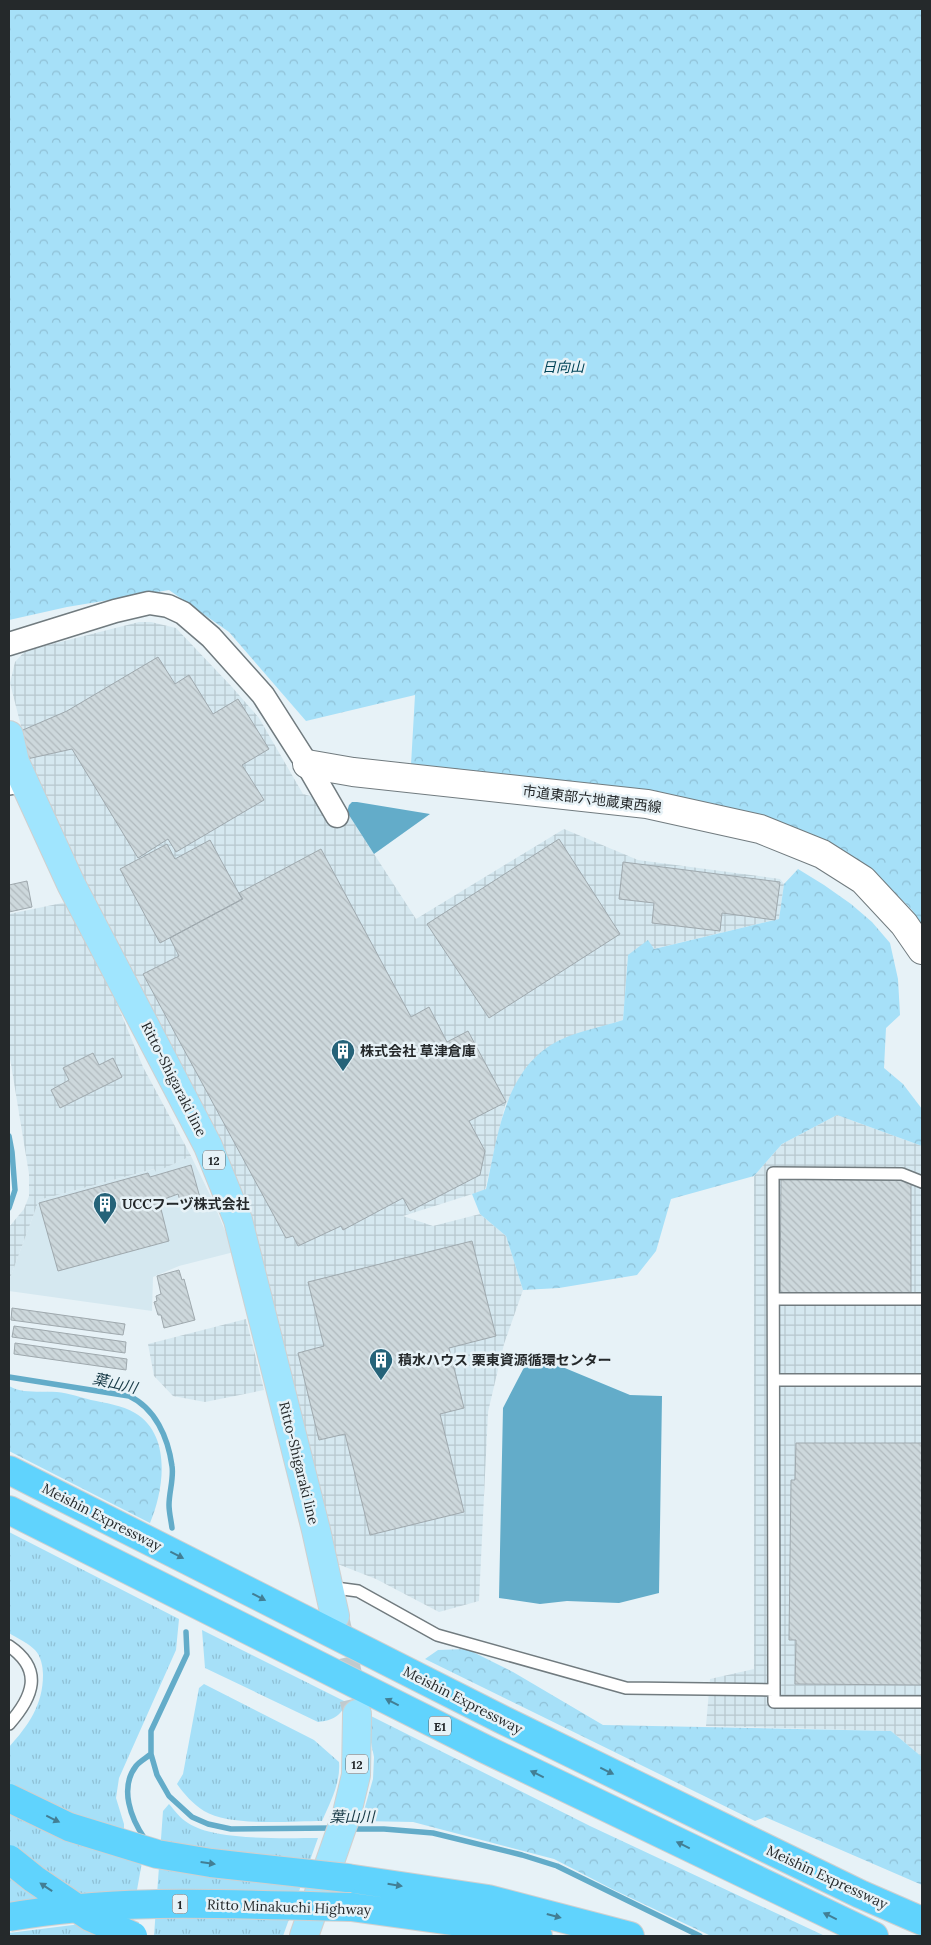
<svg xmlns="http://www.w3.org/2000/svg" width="931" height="1945" font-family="Lora,'Noto Sans JP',serif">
  <defs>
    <pattern id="industrial-grid" width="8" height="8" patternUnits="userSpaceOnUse" patternTransform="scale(1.25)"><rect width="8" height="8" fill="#d5e8f0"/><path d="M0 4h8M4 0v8" fill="none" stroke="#b7c7ce"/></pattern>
    <pattern id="grass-tufts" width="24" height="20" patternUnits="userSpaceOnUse" patternTransform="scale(1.25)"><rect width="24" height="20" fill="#a6e0f8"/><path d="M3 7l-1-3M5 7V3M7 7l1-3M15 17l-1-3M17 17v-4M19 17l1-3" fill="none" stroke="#8fc0d5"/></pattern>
    <pattern id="forest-crowns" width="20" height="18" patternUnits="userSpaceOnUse" patternTransform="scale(1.25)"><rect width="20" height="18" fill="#a6e0f8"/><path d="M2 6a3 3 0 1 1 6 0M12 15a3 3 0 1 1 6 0" fill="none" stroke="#8fc0d5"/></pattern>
    <pattern id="building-back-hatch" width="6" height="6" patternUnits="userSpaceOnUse" patternTransform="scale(1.25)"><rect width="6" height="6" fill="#cdd8dc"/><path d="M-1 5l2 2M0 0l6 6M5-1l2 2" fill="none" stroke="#b0b9bd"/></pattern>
  </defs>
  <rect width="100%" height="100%" fill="#e7f2f7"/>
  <!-- built -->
  <path fill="#d5e8f0" d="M 191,1156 L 211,1197 L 234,1252 L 179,1266 L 153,1277 L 152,1311 L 9,1291 L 9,1281 L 39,1200 L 155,1169 L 157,1171 Z"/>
  <!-- industrial -->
  <path fill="url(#industrial-grid)" d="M 139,622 L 151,622 L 176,628 L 232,687 L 259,718 L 303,794 L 332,802 L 347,812 L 416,919 L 564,829 L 638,860 L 780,879 L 784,884 L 779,919 L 628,955 L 623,1020 L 560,1040 L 505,1105 L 485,1190 L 403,1216 L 433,1226 L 480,1214 L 506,1236 L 523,1290 L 504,1344 L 488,1412 L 479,1601 L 439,1612 L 376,1579 L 335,1563 L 188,1084 L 35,781 L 10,683 L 15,662 L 25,651 Z
    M 67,902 L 113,994 L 143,1067 L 191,1156 L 156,1172 L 154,1169 L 39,1200 L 9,1281 L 9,1227 L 24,1209 L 29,1196 L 29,1174 L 9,1052 L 9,914 Z
    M 837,1115 L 922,1146 L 922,1757 L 891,1731 L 706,1726 L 710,1679 L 754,1669 L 754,1176 L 782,1144 Z
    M 246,1319 L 264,1390 L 205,1402 L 173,1396 L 154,1376 L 148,1344 Z"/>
  <!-- grass -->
  <path fill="url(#grass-tufts)" d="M 9,1532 L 179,1619 L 176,1650 L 119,1778 L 116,1798 L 124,1824 L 124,1836 L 9,1786 L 9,1747 C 28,1726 43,1705 43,1675 C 43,1667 41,1656 35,1650 C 28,1643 17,1638 9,1633 Z
    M 202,1630 L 348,1703 C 338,1717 334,1720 318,1722 L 205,1668 Z
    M 204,1684 L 314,1740 L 339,1762 C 341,1782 330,1803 322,1821 C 290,1821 231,1827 204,1811 C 193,1804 184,1794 177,1784 L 183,1774 L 199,1688 Z
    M 169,1804 C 175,1811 180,1818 188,1823 C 215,1841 285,1838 318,1838 L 283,1936 L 154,1936 L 163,1811 Z
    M 9,1809 L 142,1862 L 137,1890 L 71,1895 L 37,1870 L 9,1845 Z
    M 9,1871 L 42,1898 L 9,1903 Z
    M 81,1924 L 104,1936 L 9,1936 L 9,1933 Z"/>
  <!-- forest -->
  <path fill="url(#forest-crowns)" d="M 9,9 L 922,9 L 922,925 L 912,910 L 873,871 L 825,841 L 773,819 L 726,807 L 663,794 L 411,765 L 415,695 L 306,721 L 229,632 L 169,590 L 67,607 L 9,620 Z
    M 798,869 L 824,885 L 851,904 L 872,922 L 890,943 L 898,979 L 900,1015 L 886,1028 L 884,1068 L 903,1084 L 922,1109 L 922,1146 L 837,1115 L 782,1144 L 754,1176 L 671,1199 L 656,1251 L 637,1275 L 559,1288 L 523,1290 L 506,1236 L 480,1214 L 472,1194 L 486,1189 C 498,1136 504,1067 560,1040 C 579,1031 602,1027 623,1020 L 628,955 L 648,940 L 654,949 L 779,919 L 784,884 Z
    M 9,1386 C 23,1394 41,1391 57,1392 C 68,1393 80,1397 91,1400 C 105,1403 122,1405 135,1413 C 172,1435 164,1490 150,1523 L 9,1451 Z
    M 467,1649 L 513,1672 L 603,1725 L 891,1731 L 922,1757 L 922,1885 L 765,1817 L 755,1821 L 425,1659 L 438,1650 Z
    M 365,1713 L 590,1826 L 825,1936 L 711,1936 L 612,1889 L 554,1859 L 413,1822 L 361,1821 L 373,1779 L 374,1757 Z"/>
  <!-- water -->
  <path fill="#63acc9" d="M 352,802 L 357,802 L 430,814 L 374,854 L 347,812 L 349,805 Z
    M 531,1354 L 630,1395 L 662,1396 L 659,1593 L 619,1603 L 567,1601 L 540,1604 L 499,1598 L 503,1408 Z"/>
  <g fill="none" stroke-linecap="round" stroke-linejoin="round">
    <!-- stream -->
    <path stroke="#63acc9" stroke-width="5.5" d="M 9,1136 L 12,1152 L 15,1190 L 9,1208
      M 9,1377 L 129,1396 C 155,1408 168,1437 172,1466 C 174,1478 169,1492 169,1505 C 169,1512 171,1520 172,1528
      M 186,1632 L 187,1654 L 151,1731 L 151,1754 L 157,1775 L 169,1796 L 192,1817 L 208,1824 L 231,1829 L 334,1828
      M 348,1829 L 384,1829 L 433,1833 L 522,1855 L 557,1866 L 700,1936
      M 145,1839 C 131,1819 119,1788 136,1766 C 139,1762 146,1758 151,1754"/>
  </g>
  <!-- building -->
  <path fill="url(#building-back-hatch)" stroke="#9fa9ae" d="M 158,657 L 175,684 L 189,675 L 213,714 L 238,699 L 269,749 L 242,765 L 264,800 L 176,852 L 168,839 L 138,858 L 72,749 L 9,763 L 9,736 L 67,711 Z
    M 559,839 L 620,934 L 489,1018 L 427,924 Z
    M 210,840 L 242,899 L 160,943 L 120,869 L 167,844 L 175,859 Z
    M 321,849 L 411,1017 L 429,1007 L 447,1042 L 468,1031 L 506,1102 L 469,1121 L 485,1151 L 480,1175 L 410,1211 L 403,1198 L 343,1230 L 341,1226 L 298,1246 L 293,1236 L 286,1238 L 143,974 L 179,956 L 170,938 L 243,899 L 239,893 Z
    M 623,862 L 780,882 L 775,920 L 722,913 L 720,931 L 652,923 L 654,903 L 619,899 Z
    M 27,881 L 32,907 L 9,912 L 9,885 Z
    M 93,1053 L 99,1065 L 113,1058 L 122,1077 L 60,1108 L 51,1090 L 69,1080 L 63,1068 Z
    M 191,1165 L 202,1205 L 183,1210 L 178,1194 L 159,1201 L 169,1241 L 58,1271 L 39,1203 L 148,1173 L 150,1177 Z
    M 781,1179 L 911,1180 L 911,1294 L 780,1293 Z
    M 472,1241 L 496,1336 L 449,1348 L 464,1408 L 440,1414 L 464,1512 L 370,1535 L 345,1434 L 319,1440 L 298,1353 L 324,1346 L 308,1282 Z
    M 179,1270 L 182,1280 L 184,1279 L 195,1320 L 164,1328 L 161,1315 L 158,1315 L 154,1302 L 157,1301 L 156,1296 L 161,1294 L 157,1276 Z
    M 12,1308 L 125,1324 L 123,1335 L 11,1320 Z
    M 14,1326 L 126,1342 L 125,1353 L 12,1337 Z
    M 15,1343 L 127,1359 L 126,1370 L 14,1354 Z
    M 796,1443 L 922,1443 L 922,1685 L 795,1684 L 796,1640 L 789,1640 L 791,1480 L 795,1480 Z"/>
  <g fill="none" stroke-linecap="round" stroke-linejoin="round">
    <!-- primary-tunnel -->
    <path stroke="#c0cace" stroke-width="28" stroke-dasharray="28 14" stroke-linecap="butt" d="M 335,1617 L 357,1714"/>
    <!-- lane casing -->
    <g stroke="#717b7f" stroke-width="14">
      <path id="lane" d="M 9,789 L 26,786
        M 774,1299 L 922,1299
        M 774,1380 L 922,1380
        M 328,1587 L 358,1591 L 437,1635 L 626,1688 L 774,1690 L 773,1173 L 902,1174 L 922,1182
        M 9,1646 C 44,1670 33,1697 9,1724
        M 774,1690 L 774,1702 L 922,1702"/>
    </g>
    <!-- street casing -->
    <g stroke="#717b7f" stroke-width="25">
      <path id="street" d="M 9,644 L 115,611 L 149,603 L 168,606 L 183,613 L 211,637 L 263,695 L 307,764 L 337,816"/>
    </g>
    <!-- secondary casing -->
    <g stroke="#717b7f" stroke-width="30">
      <path id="secondary" d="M 307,764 L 353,772 L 647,804 L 760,829 L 822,854 L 863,880 L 904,924 L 922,950"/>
    </g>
    <!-- primary casing -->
    <g stroke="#cfd0d0" stroke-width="30">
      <path id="primary" d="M 9,735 L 15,762 L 71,884 L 208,1146 L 238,1220 L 316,1530 L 335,1616
        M 304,1936 L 347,1813 L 356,1775 L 357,1714"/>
    </g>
    <!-- highway casing -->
    <g stroke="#cfd0d0" stroke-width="30">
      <path id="highway" d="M 9,1470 L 503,1720 L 860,1894 L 922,1921
        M 9,1510 L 485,1749 L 874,1936
        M 347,1878 L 488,1899 L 630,1936
        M 351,1907 L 495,1927 L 538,1936"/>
    </g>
    <!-- lane -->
    <use href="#lane" stroke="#fff" stroke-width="11"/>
    <!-- street -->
    <use href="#street" stroke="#fff" stroke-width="22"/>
    <!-- secondary -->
    <use href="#secondary" stroke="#fff" stroke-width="28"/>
    <!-- primary -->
    <use href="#primary" stroke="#a0e5fe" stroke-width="28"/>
    <!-- highway -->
    <use href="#highway" stroke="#60d3fd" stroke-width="28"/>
    <!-- highway-bridge casing -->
    <g stroke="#cfd0d0" stroke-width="30" stroke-linecap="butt">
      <path id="highway-bridge" d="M 9,1798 L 69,1827 L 157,1854 L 211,1863 L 347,1878
        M 9,1859 L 34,1879 L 90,1917 L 133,1936
        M 9,1917 C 122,1897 237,1905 351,1907"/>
    </g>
    <!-- highway-bridge -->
    <use href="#highway-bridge" stroke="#60d3fd" stroke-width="28"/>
  </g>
  <!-- one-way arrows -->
  <defs><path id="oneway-solid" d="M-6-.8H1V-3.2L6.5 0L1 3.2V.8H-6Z" transform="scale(1.25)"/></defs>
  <g fill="#427e94">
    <use href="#oneway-solid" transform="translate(177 1555) rotate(27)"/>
    <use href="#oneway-solid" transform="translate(259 1597) rotate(27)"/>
    <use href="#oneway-solid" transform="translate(392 1702) rotate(-153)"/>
    <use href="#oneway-solid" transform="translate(607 1771) rotate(26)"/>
    <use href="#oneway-solid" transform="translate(537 1774) rotate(-154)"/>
    <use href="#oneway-solid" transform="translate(53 1819) rotate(26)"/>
    <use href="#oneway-solid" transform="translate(683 1845) rotate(-154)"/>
    <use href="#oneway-solid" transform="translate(208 1863) rotate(8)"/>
    <use href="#oneway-solid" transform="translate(395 1885) rotate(9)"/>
    <use href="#oneway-solid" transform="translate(46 1887) rotate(-146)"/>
    <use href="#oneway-solid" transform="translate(554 1916) rotate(15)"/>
    <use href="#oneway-solid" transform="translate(830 1916) rotate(-154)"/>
  </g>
  <!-- icons -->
  <defs>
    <g id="building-pin" transform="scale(1.25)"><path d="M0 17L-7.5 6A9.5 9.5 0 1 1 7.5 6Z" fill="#256379" stroke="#e7f2f7"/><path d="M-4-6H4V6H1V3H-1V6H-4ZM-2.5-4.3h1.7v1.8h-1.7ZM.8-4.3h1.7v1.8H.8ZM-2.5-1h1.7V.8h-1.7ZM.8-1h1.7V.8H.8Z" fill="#fff"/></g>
  </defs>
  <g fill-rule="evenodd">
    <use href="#building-pin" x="343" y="1051"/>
    <use href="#building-pin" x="105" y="1204"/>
    <use href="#building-pin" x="381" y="1360"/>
  </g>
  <g text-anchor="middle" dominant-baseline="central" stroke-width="5" stroke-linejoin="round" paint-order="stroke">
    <!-- shield labels -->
    <g fill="#e7f2f7" stroke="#5f6568" stroke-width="1">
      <rect x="203" y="1150.5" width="22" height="19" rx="4"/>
      <rect x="429" y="1716.5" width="22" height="19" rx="4"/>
      <rect x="346" y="1754.5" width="22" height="19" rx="4"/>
      <rect x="172.5" y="1894.5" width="15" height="19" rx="4"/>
    </g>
    <g font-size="12" font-weight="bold" fill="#25292b">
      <text x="214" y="1160">12</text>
      <text x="440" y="1726">E1</text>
      <text x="357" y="1764">12</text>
      <text x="180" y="1904">1</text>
    </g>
    <!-- park labels -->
    <g font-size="14" font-style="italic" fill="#004357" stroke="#e7f2f7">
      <text x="563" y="367">日向山</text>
    </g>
    <!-- street labels -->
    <g font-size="14" fill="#25292b" stroke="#e7f2f7">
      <text transform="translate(592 799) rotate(7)">市道東部六地蔵東西線</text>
      <text transform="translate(174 1079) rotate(63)">Ritto-Shigaraki line</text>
      <text transform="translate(299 1463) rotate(76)">Ritto-Shigaraki line</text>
      <text transform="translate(102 1517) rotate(27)">Meishin Expressway</text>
      <text transform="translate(463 1700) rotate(27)">Meishin Expressway</text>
      <text transform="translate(827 1877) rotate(25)">Meishin Expressway</text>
      <text transform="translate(289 1907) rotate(2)">Ritto Minakuchi Highway</text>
    </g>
    <!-- poi labels -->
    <g font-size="14" font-weight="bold" fill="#25292b" stroke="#e7f2f7" text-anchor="start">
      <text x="360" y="1051">株式会社 草津倉庫</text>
      <text x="122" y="1204">UCCフーヅ株式会社</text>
      <text x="398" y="1360">積水ハウス 栗東資源循環センター</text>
    </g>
    <!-- water labels -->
    <g font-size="15" font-style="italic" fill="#163845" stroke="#e7f2f7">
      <text transform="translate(115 1383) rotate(13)">葉山川</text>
      <text x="352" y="1816">葉山川</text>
    </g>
  </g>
  <!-- border -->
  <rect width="931" height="1945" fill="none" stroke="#25292b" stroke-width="20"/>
</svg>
